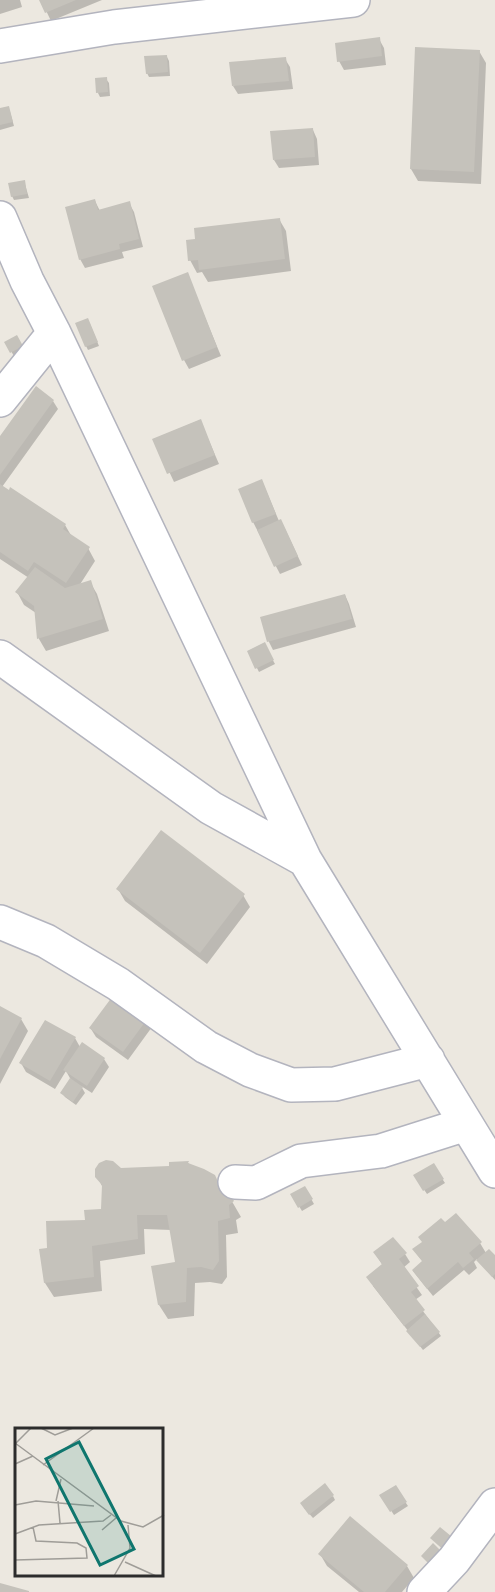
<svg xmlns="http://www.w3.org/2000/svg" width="495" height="1592" font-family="Inter,sans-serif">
  <rect width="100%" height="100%" fill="#ece8e0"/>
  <!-- shadow -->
  <path fill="#0003" d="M 0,0 L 20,0 L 22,7 L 0,14 Z
    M 41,0 L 102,0 L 51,21 Z
    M 379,39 L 384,48 L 386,65 L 344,70 L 339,61 Z
    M 479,51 L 486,63 L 481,184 L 418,181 L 411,169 Z
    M 167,57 L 169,61 L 170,76 L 149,77 L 147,73 Z
    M 285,59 L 290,67 L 293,89 L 238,94 L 233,86 Z
    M 106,79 L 109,83 L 110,96 L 100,97 L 98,93 Z
    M 0,109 L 10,112 L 14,126 L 0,130 Z
    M 313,130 L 317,139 L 319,165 L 279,168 L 274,160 Z
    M 24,181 L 29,198 L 14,200 L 12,196 Z
    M 95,201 L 100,211 L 129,203 L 134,212 L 143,247 L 122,252 L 124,258 L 85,268 L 80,259 Z
    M 279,219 L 286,231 L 291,271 L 208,282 L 202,272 L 197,273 L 190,260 Z
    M 187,274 L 221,356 L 189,369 L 184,360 Z
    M 90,324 L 99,346 L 88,350 L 86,346 Z
    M 17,337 L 24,351 L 14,356 L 6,343 Z
    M 53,401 L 58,409 L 2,487 L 65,525 L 72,537 L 88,548 L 95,561 L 79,586 L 90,582 L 97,594 L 109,631 L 46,651 L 39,639 L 36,613 L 24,605 L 17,592 L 29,578 L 0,559 L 0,439 Z
    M 200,420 L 219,464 L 174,482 L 154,439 Z
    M 262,481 L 279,521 L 285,529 L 302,565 L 280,574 L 253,522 Z
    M 345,595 L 349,604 L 356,627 L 273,650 L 269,642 L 262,618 Z
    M 264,644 L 275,664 L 259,672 L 249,652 Z
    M 118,889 L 243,895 L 250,907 L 207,964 L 125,901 Z
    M 115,995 L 152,1027 L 128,1060 L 96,1037 L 91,1029 Z
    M 0,1007 L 21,1019 L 28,1031 L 0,1084 Z
    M 75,1038 L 80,1047 L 104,1059 L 109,1067 L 92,1093 L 81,1086 L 85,1093 L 76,1105 L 65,1097 L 62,1093 L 71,1080 L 66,1071 L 55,1089 L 26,1072 L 21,1063 Z
    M 188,1163 L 225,1197 L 230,1198 L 241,1217 L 236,1220 L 238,1233 L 226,1235 L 227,1277 L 222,1284 L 210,1282 L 195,1283 L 194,1316 L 168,1319 L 159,1305 L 177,1263 L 171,1230 L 144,1229 L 145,1254 L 100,1261 L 102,1291 L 54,1297 L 45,1283 L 49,1249 L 102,1210 L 103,1188 L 97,1176 L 120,1169 L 171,1168 L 171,1164 Z
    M 433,1165 L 445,1183 L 427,1194 L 415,1176 Z
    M 305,1188 L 314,1204 L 302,1211 L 292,1195 Z
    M 445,1224 L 480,1243 L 486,1253 L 495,1257 L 495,1280 L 477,1259 L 474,1262 L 477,1268 L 469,1275 L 464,1270 L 433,1296 L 413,1271 L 423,1262 L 414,1250 Z
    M 375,1253 L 405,1254 L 410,1262 L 403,1268 L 422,1295 L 415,1300 L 441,1336 L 423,1350 L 373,1286 L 383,1266 Z
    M 395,1487 L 408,1506 L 394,1515 L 381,1495 Z
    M 333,1496 L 335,1500 L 313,1518 L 304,1508 Z
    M 320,1554 L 407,1566 L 414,1578 L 402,1592 L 359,1592 L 327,1566 Z"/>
  <!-- building -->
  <path fill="#c5c2bb" d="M 39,0 L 76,0 L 45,13 Z
    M 380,37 L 382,56 L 337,62 L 335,43 Z
    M 415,47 L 480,50 L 474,172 L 410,169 Z
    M 167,55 L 168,72 L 146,74 L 144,56 Z
    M 286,57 L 289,81 L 232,86 L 229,62 Z
    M 107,77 L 108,92 L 96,93 L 95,78 Z
    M 9,106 L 13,122 L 0,125 L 0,108 Z
    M 313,128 L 315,157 L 273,160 L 270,131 Z
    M 25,180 L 27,194 L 11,197 L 8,183 Z
    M 95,199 L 98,210 L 130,201 L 139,239 L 119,244 L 120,249 L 79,260 L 65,207 Z
    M 280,218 L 285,259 L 199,270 L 198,260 L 188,261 L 186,240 L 195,239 L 194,228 Z
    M 188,272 L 217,347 L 182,361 L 152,286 Z
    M 88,318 L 98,342 L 85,347 L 75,323 Z
    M 17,335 L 23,346 L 10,353 L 4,342 Z
    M 36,386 L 54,400 L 0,475 L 0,436 Z
    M 201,419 L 215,455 L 167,474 L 152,439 Z
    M 262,479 L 276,514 L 252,523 L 238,489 Z
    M 0,484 L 9,490 L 10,487 L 66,524 L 63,529 L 90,547 L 66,583 L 34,562 L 28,571 L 0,552 Z
    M 281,519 L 298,556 L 274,567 L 257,530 Z
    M 35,567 L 65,588 L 91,580 L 103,619 L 37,639 L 34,606 L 15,592 Z
    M 345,594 L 352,619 L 267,642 L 260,617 Z
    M 265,642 L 274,660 L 255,669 L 247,651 Z
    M 161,830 L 245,894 L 200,953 L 116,889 Z
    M 115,993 L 148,1018 L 123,1052 L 89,1028 Z
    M 0,1006 L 22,1018 L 0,1059 Z
    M 45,1020 L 76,1037 L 50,1081 L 19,1063 Z
    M 82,1042 L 105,1058 L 87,1086 L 63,1070 Z
    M 70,1078 L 83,1087 L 73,1102 L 60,1093 Z
    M 106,1160 L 113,1161 L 121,1168 L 169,1166 L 169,1162 L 189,1161 L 188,1163 L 204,1169 L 215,1175 L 224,1195 L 231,1196 L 234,1201 L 229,1205 L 230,1218 L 218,1221 L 219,1261 L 213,1270 L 201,1267 L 187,1268 L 186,1302 L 158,1305 L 151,1266 L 175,1262 L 167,1215 L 137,1215 L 138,1239 L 92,1246 L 94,1277 L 44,1283 L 39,1249 L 47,1248 L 46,1221 L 85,1220 L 84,1210 L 101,1209 L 102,1185 L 95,1177 L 95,1169 L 99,1163 Z
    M 434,1163 L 444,1179 L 423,1191 L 413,1175 Z
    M 305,1186 L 313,1199 L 298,1208 L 290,1194 Z
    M 456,1213 L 482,1242 L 469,1253 L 474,1259 L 463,1268 L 458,1262 L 427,1289 L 412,1270 L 422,1261 L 412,1249 L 422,1242 L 418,1237 L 441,1218 L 445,1222 Z
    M 393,1237 L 407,1253 L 399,1259 L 419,1286 L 411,1292 L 425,1310 L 404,1326 L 366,1277 L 382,1264 L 373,1252 Z
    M 489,1249 L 495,1255 L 495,1274 L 492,1277 L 476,1260 Z
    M 425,1314 L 440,1332 L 420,1347 L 406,1331 Z
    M 325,1483 L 334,1495 L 309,1515 L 300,1503 Z
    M 396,1485 L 407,1502 L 390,1512 L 379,1495 Z
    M 350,1516 L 408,1565 L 385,1592 L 364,1592 L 318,1554 Z
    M 440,1527 L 457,1541 L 447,1553 L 430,1538 Z
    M 433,1543 L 441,1551 L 429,1564 L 421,1556 Z
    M 0,1583 L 29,1591 L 29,1592 L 0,1592 Z"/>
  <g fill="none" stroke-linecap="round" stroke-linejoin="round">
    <!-- minor casing -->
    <g stroke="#b3b4be" stroke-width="36">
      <path id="minor" d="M 0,46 L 114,27 L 353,0
        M 0,218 L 27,281 L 54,333 L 305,860 L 495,1171
        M 0,400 L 54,333
        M 0,657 L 211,808 L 305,860
        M 0,922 L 46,941 L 118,984 L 206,1047 L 250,1070 L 291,1085 L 335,1084 L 428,1060
        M 235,1182 L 256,1183 L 301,1161 L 381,1151 L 466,1124
        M 424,1592 L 454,1560 L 495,1505"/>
    </g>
    <!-- minor -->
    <use href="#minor" stroke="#fff" stroke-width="33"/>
  </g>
  <!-- overview -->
  <g transform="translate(15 1428)">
    <rect width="148" height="148" fill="#ece8e0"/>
    <path fill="none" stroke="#9f9d98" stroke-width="1.5" d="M 26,0 L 40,7 L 58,0M 0,15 L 106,93 L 128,99 L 149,87M 1,15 L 16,0M 0,36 L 18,28M 28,37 L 79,0M 41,73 L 46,51M 43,73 L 45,95M 0,77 L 21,73 L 79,78M 87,102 L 101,90M 0,106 L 24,97 L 88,93 L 96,87M 0,132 L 72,130 L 71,120 L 62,115 L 21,113 L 18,99M 110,134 L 141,148M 99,148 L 115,120 L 113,97"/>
    <path fill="#0f766e" fill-opacity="0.15" stroke="#0f766e" stroke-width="3" d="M 64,14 L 119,121 L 85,137 L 31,31 Z"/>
    <rect width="148" height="148" fill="none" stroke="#2c2c2c" stroke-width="3"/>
  </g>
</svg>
